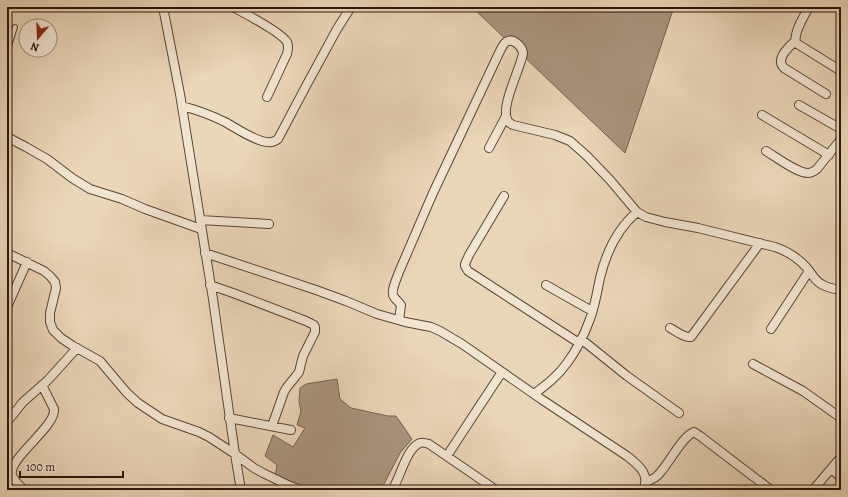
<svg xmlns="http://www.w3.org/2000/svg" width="848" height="497" font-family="Alegreya,serif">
  <rect width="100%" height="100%" fill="#ead6b8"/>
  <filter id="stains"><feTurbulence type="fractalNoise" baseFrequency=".005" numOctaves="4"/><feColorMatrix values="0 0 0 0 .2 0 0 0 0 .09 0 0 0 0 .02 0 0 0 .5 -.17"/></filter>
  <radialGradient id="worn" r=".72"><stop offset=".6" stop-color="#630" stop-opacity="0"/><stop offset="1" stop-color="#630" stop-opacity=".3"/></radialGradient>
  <!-- water -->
  <path fill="#a9947e" stroke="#776150" d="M 474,7 L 674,7 L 625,153 L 474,9 Z
    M 337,379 L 340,399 L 351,408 L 388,416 L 396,416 L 412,439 L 400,453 L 381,490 L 314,490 L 275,477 L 277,465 L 265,456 L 273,435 L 293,447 L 305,428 L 297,425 L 301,411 L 299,402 L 300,388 L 306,384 Z"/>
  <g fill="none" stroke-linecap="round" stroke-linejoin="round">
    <!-- service casing -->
    <g stroke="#5b4537" stroke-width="6">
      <path id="service" d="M 7,52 L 15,27"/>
    </g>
    <!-- minor casing -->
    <g stroke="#5b4537" stroke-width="10">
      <path id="minor" d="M 163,7 L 180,94 L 213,299 L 235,454 L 241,490
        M 233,7 C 244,13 281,32 287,42 C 289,46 288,50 287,54 L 267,97
        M 809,7 C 804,16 793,33 796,43 L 841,71
        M 795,41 C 788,48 775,59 784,68 L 826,94
        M 799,105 L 841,129
        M 182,106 C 197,110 211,115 225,122 C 236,128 255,141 267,142 C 271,143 274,142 278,139 L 306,86 L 337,29 L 351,7
        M 762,115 L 829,155
        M 7,137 L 26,147 L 47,159 L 55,165 L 72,178 L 90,189 L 122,199 L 145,209 L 201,229
        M 489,148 L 506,116
        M 766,151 C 776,157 797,173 808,173 C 812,173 814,171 817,169 L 841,139
        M 504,196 L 469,255 L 465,264 L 465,266 L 468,271 L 579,343
        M 200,220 L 269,224
        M 7,253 L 44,271 L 50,276 L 55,282 L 56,288 L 50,313 L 50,322 L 53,330 L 61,338 L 73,346 L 100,361 L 127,393 L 138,403 L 162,419 L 199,432 L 209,437 L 235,454 L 254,468 L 263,473 L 290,486 L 301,490
        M 205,253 L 316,290 L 346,301 L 377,314 L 405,322 L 431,327 L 440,331 L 462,344 L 541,399 L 627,456 C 638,465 651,474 643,490
        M 210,285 L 233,293 L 306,321 L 314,325 L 315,327 L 315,332 L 303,356 L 299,372 L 296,376 L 287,387 L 284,392 L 272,426
        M 546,285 L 592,311
        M 7,307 L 27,262
        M 399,320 L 401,305 C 399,302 396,300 394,297 C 390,292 397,278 399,272 L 433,193 L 499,53 C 501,49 503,44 506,42 C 514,37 522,47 523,53 C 521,68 499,108 508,121 C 508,122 511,124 513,125 L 555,135 L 570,141 L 587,156 L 610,180 L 637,212 L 646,217 L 665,222 L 698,228 L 775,247 C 787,251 797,257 806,267 C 812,273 814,281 823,285 C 828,288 835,289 841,290
        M 670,328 C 676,331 684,338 691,337 L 760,243
        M 771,329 L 809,271
        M 581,339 L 627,376 L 679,413
        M 753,364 L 777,377 L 803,391 L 841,418
        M 534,394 C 546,385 558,376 567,363 C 576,351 585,333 590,319 C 595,306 597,292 600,278 C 606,253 617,229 637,212
        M 229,418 L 291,430
        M 7,422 L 23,402 L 47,381 L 77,348
        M 447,456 L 473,416 L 502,372
        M 831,469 L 841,477
        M 646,482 C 650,480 654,479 657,476 C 668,466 682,436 694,432 L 700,436 L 771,490
        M 24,490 C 20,486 14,481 12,475 C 8,458 56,427 54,409 L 42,385
        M 392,490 C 400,479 406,448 420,443 C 423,442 426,443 429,444 L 496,490
        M 813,490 L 841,457"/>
    </g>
    <!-- service -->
    <use href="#service" stroke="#f1e4d1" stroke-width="4"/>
    <!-- minor -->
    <use href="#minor" stroke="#f1e4d1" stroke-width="8"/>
  </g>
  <!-- margin -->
  <rect width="848" height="497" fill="none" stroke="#ead6b8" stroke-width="24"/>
  <rect x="8" y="8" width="832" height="481" fill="none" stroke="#2b150c" stroke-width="2"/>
  <rect x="12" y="12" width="824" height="473" fill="none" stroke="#2b150c"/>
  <!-- north arrow -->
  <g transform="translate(38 38) rotate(199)"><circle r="19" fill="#f1e4d1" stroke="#a29182"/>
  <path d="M0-3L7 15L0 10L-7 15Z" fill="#8f2418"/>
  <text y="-6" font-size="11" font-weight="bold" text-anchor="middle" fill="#2b150c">N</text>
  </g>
  <!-- scale -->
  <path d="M20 471v6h103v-6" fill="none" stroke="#2b150c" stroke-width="2"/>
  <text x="26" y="471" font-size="12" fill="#2b150c" stroke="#f1e4d1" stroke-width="3" paint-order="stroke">100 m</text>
  <rect width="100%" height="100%" filter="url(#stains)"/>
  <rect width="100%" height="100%" fill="url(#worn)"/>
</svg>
